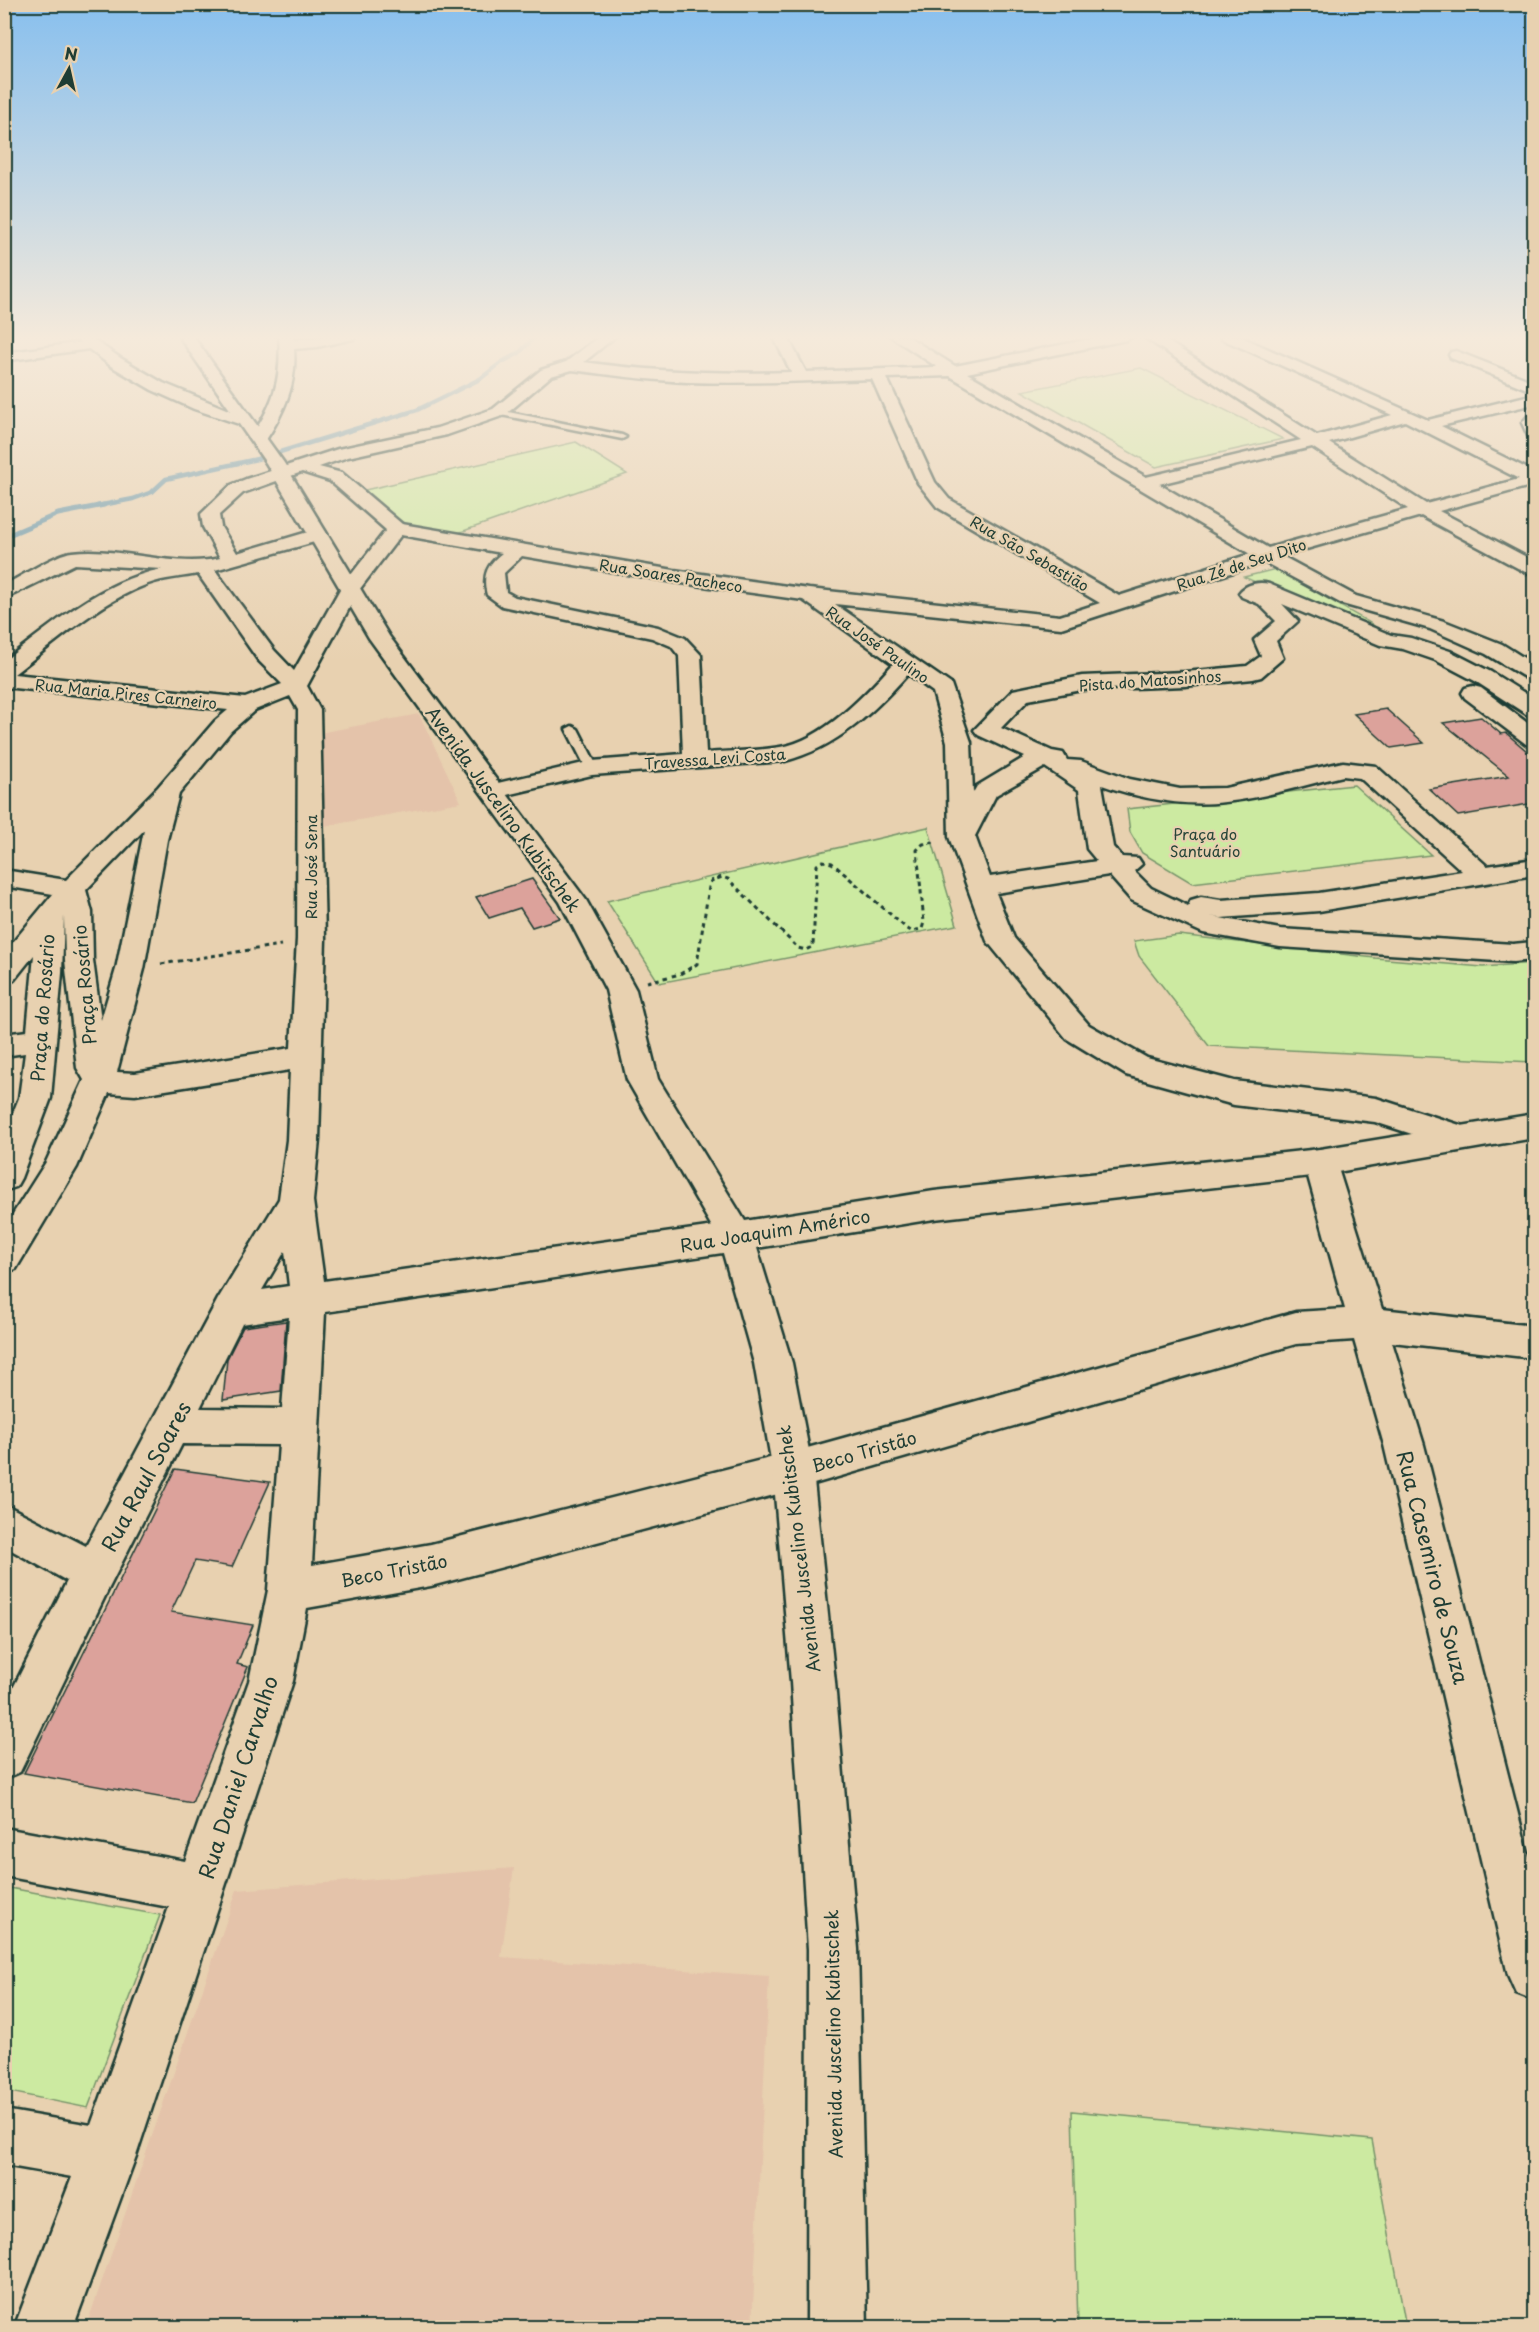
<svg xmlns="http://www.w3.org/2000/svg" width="1539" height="2332" font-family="'Playpen Sans',sans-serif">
  <rect width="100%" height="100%" fill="#e8d1b0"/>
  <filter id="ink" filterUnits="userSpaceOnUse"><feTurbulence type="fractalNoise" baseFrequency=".0167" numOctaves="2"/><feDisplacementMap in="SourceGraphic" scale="12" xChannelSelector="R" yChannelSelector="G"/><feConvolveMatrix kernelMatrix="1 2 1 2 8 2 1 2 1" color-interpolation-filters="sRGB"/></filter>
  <g filter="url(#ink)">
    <!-- built -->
    <path fill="#e4c3aa" d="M 419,714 L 461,802 L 325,826 L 314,734 Z
      M 514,1868 L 501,1957 L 769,1976 L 752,2327 L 86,2327 L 237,1890 Z"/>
    <!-- green -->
    <path fill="#cceaa1" stroke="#76946a" stroke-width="1.5" d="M 1141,368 L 1283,439 L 1156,467 L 1022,391 Z
      M 576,442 L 627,474 L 452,535 L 395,523 L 365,490 Z
      M 1276,569 L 1372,624 L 1384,634 L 1315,609 L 1244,577 Z
      M 1354,785 L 1431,855 L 1192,883 L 1142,853 L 1130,832 L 1127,809 Z
      M 928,827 L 957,925 L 659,983 L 607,901 Z
      M 1179,935 L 1375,958 L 1483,967 L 1534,963 L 1534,1062 L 1209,1046 L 1139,956 L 1134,941 Z
      M 4,1887 L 160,1915 L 88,2108 L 5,2091 Z
      M 1072,2111 L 1372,2140 L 1406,2327 L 1078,2327 Z"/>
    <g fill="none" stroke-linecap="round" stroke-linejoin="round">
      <!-- stream-far1 -->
      <path stroke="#6695a8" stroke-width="4.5" d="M 97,506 L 133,499 L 152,492 L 166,479 L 257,459 L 417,410 L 480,379 L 502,362 L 519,353 L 536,336"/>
      <!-- stream -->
      <path stroke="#6695a8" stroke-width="5" d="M 4,537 L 58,514 L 104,505"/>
    </g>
    <!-- building -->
    <path fill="#dca29b" stroke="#1f3d34" stroke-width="1.5" d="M 1386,709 L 1424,743 L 1391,748 L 1354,714 Z
      M 1481,717 L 1501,734 L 1506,733 L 1534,757 L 1534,803 L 1458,816 L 1429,789 L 1509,776 L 1443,723 Z
      M 532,879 L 560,918 L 532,927 L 520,908 L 489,918 L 476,897 Z
      M 286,1321 L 281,1391 L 223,1400 L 227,1359 L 243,1327 Z
      M 175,1469 L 270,1482 L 232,1567 L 195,1561 L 171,1612 L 253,1625 L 237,1664 L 248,1667 L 192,1803 L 24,1773 Z"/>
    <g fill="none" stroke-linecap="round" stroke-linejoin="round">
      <!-- lane casing -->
      <g stroke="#1f3d34" stroke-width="5">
        <path id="lane" d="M 499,410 L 622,435 L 626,437 L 622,439 L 496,414 L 496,410 Z
          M 572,726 L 578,729 L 598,768 L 596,771 L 588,771 L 586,768 L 566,729 Z"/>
      </g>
      <!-- street casing -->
      <g stroke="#1f3d34" stroke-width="5">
        <path id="street" d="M 279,336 L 293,336 L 294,340 L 330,336 L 355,336 L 353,339 L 317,347 L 294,349 C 297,385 284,413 264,443 L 258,444 L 250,439 C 274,403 282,380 279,336 Z
          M 600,336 L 616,336 L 584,362 C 653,372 721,374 791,372 L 773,336 L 787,336 L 806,372 L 937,367 L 890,336 L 907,336 L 955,366 L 1106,336 L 1133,336 L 1126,340 L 967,373 L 1146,477 L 1301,440 L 1142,336 L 1159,336 L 1317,436 L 1392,415 L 1222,339 L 1220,336 L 1239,336 L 1428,420 L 1534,394 L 1534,404 L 1441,426 L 1534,472 L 1534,485 L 1439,511 L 1534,561 L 1534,575 L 1527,573 L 1421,516 L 1282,556 L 1356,596 L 1444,621 L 1502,644 L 1534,664 L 1534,679 L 1526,678 L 1486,654 L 1430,629 L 1342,604 L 1264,562 L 1061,628 L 835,604 L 951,684 L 971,742 L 973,793 L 977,786 L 1025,757 L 978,735 L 974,730 L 1013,690 L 1082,676 L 1185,672 L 1247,666 L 1261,656 L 1254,640 L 1276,621 L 1259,604 L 1242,597 L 1239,593 C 1245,584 1259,581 1269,584 L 1391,635 L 1411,638 L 1450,651 L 1491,672 L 1534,699 L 1534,716 L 1526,714 L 1475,681 L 1435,660 L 1403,649 L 1380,645 L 1282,604 L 1298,621 L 1276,641 L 1283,658 L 1261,677 L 1253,679 L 1185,686 L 1082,690 L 1028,700 L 1001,728 L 1052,751 L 1063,753 L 1067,760 L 1081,761 L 1130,779 L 1180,789 L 1225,788 L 1343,762 L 1376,766 L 1487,866 L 1534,859 L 1534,875 L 1319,911 L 1221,918 L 1209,916 L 1280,929 L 1513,944 L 1534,942 L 1534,960 L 1513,962 L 1280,947 L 1203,933 L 1131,900 L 1109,875 L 996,893 L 1014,938 L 1089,1025 L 1147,1058 L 1234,1081 L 1376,1098 L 1469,1128 L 1474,1137 L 1469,1146 L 1458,1149 L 1375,1122 L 1234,1105 L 1137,1078 L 1126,1075 L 1067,1039 L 987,941 L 949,837 L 947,742 L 933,692 L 908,674 C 874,712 836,748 785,761 L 592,775 L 494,798 L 485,796 L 482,791 L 485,786 L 592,761 L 683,754 L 679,656 L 671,646 L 652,638 L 502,606 L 487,595 C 482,575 487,565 502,553 L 401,535 L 359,590 L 307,686 L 320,710 L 325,939 L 319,1140 L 313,1201 L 324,1281 L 736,1223 L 748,1227 L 753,1237 L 748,1247 L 736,1251 L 325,1312 L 312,1565 L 431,1544 L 793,1452 L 1296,1312 L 1345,1309 L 1304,1162 L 1308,1153 L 1320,1149 L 1332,1153 L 1336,1162 L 1382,1309 L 1534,1326 L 1534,1358 L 1392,1342 L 1424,1445 L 1534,1877 L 1534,2000 L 1516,1993 L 1508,1975 L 1384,1445 L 1354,1340 L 1296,1344 L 793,1490 L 431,1586 L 307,1608 L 293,1681 L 136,2156 L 73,2328 L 14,2328 L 72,2177 L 4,2165 L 4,2110 L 91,2125 L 169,1907 L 4,1876 L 4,1828 L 185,1861 L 249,1681 L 268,1590 L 279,1445 L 182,1444 L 109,1588 L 20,1772 L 4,1779 L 4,1706 L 67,1581 L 4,1546 L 4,1504 L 86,1546 L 218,1299 L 279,1199 L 287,1140 L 290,1070 L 135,1095 L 109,1093 L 77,1167 L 16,1269 L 4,1273 L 4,1228 L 46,1162 L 84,1080 L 77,1068 L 65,960 L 64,916 L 62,973 L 51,1098 L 21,1178 L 16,1187 L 4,1191 L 4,1135 L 19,1098 L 25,1053 L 4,1056 L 4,1034 L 27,1031 L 34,955 L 14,980 L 4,983 L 4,953 L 53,894 L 4,886 L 4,870 L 66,880 L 158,787 L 215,721 L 228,710 L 4,687 L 4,661 C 53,624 101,581 162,569 L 75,564 L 4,599 L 4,585 C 21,577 55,554 72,552 C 120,546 174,569 220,558 L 203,527 L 201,514 L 231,485 L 246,479 L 338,449 L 437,428 L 493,409 L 541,370 L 566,362 ZM 572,370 C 610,375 648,380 687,382 C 749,384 810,381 872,379 L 918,483 L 937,507 L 1100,603 L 1060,616 L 809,589 L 674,570 L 402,524 L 342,473 L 319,467 L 348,457 L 447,435 L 505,415 L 551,376 ZM 950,376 L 1250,554 L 1119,596 L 949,499 L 935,482 L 887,378 ZM 1405,421 L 1519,479 L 1426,504 L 1329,443 ZM 1312,447 L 1408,509 L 1268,548 L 1159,484 ZM 302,472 L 330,481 L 386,530 L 340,589 L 294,671 L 274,650 L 215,570 L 325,539 L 327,535 L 325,531 L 318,529 L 237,553 L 221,527 L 219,515 L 243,493 ZM 522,556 L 674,582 L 803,600 L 893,664 C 866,694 822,741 780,747 C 756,751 731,751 706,753 L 701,655 L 685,638 L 658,627 L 515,597 L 506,592 L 504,573 ZM 198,574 L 258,660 L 282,684 L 245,698 L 14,674 C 56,642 98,603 148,584 C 164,578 182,577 198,574 ZM 290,696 L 298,710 L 297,939 L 291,1048 L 135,1073 L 117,1072 L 144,969 L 167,840 L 179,794 L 231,731 L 255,710 ZM 1045,767 L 1079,790 L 1087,849 L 1097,861 L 990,877 L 975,836 L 996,795 ZM 1343,776 L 1360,778 L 1462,871 L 1319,893 L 1221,900 L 1201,897 L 1191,900 L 1188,906 L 1151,888 L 1134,871 L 1142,864 L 1138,858 L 1122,857 L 1113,847 L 1102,785 C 1140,799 1185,807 1225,802 C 1264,798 1304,785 1343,776 ZM 144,830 L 116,969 L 101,1020 L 93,960 L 92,912 L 86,890 ZM 285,1251 L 289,1286 L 262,1290 ZM 289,1317 L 282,1409 L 200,1408 L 242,1324 Z
          M 91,341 L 96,342 L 98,345 L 96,348 L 4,361 L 4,353 Z
          M 1456,351 L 1534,382 L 1534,392 L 1451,358 L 1449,355 L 1451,352 Z
          M 1534,414 L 1534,438 L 1528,436 L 1522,423 L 1528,416 Z
          M 1473,686 L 1481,688 L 1534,728 L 1534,746 L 1526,744 L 1465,698 L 1462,693 L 1465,688 Z"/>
      </g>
      <!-- secondary casing -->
      <g stroke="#1f3d34" stroke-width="5">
        <path id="secondary" d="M 72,336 L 88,336 L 122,359 L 163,383 L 231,411 L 179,336 L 193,336 L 284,463 L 389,636 L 586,900 L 636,990 L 658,1079 L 745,1221 L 934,1191 L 1320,1149 L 1534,1114 L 1534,1138 L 1320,1175 L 934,1219 L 757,1248 L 792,1363 L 813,1471 L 835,1682 L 858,1949 L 867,2328 L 807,2328 L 808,1949 L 791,1682 L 773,1471 L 754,1363 L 719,1239 L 627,1080 L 606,990 L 560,902 L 369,638 L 266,463 L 239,424 L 194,409 L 152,390 L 111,366 Z"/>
      </g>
      <!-- path -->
      <path stroke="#1f3d34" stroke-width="3" stroke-dasharray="4.5 4" stroke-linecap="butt" d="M 161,964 L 281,945
        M 647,982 L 680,974 L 697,964 L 709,887 L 711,881 L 722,877 L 728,879 L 798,948 L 806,950 L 813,946 L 817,865 L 823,861 L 832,863 L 906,928 L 911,931 L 922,929 L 924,922 L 917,850 L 923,844 L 935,842"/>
      <!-- lane -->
      <use href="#lane" fill="#e8d1b0" fill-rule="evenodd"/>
      <!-- street -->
      <use href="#street" fill="#e8d1b0" fill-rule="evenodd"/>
      <!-- secondary -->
      <use href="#secondary" fill="#e8d1b0" fill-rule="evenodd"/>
    </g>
  </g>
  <!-- sky -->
  <linearGradient id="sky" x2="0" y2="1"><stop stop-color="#87bfee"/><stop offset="0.51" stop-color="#f5eadb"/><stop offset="1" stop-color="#f5eadb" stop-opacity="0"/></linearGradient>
  <rect width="1539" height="662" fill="url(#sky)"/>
  <g text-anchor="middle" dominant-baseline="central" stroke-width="4.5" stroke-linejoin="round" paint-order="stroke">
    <!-- far-street labels -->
    <g font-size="15" fill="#1f3d34" stroke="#e8d1b0">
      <text transform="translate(1030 553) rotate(30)">Rua São Sebastião</text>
      <text transform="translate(1241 564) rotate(-18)">Rua Zé de Seu Dito</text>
      <text transform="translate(671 575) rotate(9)">Rua Soares Pacheco</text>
      <text transform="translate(878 644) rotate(35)">Rua José Paulino</text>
      <text transform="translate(1150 680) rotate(-4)">Pista do Matosinhos</text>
      <text transform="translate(126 693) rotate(6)">Rua Maria Pires Carneiro</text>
      <text transform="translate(715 758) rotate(-4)">Travessa Levi Costa</text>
      <text transform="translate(310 867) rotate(-90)">Rua José Sena</text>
    </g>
    <!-- far-park labels -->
    <g font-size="15" fill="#284639" stroke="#e8d1b0">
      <text x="1205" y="833">Praça do<tspan x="1205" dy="17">Santuário</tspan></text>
    </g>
    <!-- street labels -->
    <g font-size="18" fill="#1f3d34" stroke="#e8d1b0">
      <text transform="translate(504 809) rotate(54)">Avenida Juscelino Kubitschek</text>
      <text transform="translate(84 985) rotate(-95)">Praça Rosário</text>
      <text transform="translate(42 1008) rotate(-86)">Praça do Rosário</text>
      <text transform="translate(775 1230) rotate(-9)">Rua Joaquim Américo</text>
      <text transform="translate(864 1451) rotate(-16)">Beco Tristão</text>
      <text transform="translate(798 1549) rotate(-97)">Avenida Juscelino Kubitschek</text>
      <text transform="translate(394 1570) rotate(-11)">Beco Tristão</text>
      <text transform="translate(833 2034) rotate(-91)">Avenida Juscelino Kubitschek</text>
    </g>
    <!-- near-street labels -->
    <g font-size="21" fill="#1f3d34" stroke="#e8d1b0">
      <text transform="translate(145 1476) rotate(-62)">Rua Raul Soares</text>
      <text transform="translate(1434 1567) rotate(76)">Rua Casemiro de Souza</text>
      <text transform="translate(237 1777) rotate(-72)">Rua Daniel Carvalho</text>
    </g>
  </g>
  <!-- margin -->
  <rect width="1539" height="2332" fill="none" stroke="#e8d1b0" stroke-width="24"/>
  <rect x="12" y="12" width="1515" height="2308" fill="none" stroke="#1f3d34" stroke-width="2" filter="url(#ink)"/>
  <!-- north arrow -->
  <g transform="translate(69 69) rotate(8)" stroke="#e8d1b0" stroke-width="4.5" paint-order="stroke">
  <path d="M0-4.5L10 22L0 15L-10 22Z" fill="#1f3d34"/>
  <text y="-9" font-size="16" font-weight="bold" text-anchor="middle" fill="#1f3d34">N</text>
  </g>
</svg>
